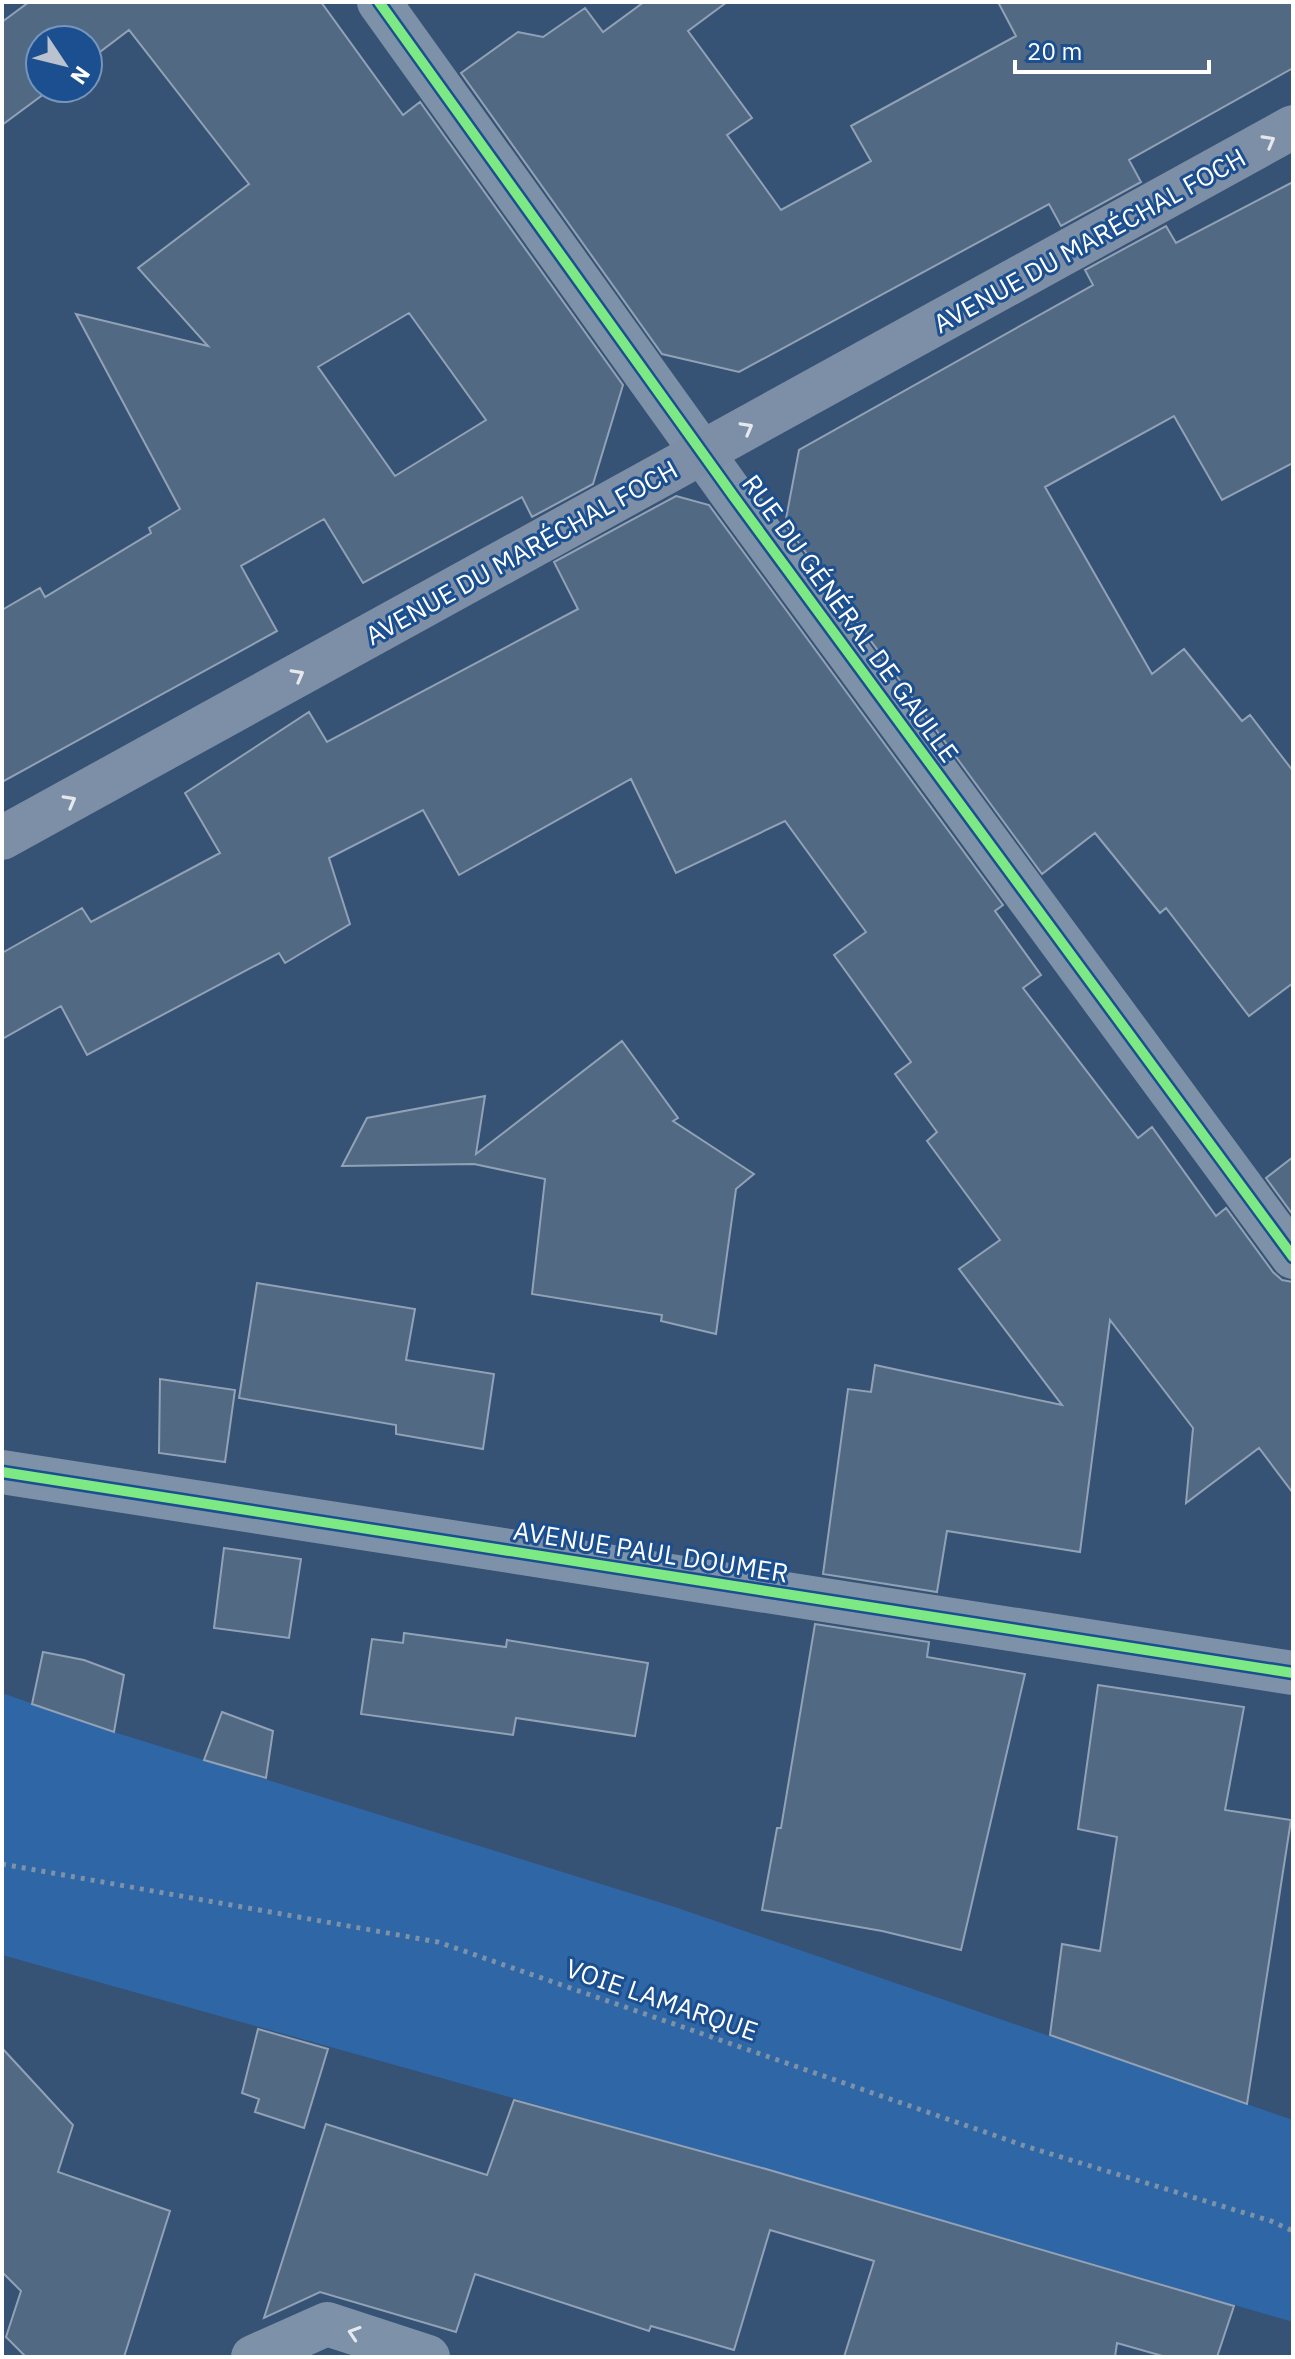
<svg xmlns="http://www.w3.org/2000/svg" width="1295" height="2359" font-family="'IBM Plex Sans',sans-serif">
  <rect width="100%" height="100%" fill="#365274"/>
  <!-- green -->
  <path fill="#2f66a5" d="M 2,1693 L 114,1732 L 678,1908 L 1293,2120 L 1293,2322 L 766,2169 L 2,1955 Z"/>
  <!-- building -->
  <path fill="#526984" stroke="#92a2b6" stroke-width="2" fill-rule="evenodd" d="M 29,2 L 321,2 L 403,115 L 420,102 L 623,385 L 593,484 L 532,517 L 522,497 L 363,583 L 324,519 L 241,566 L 277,631 L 2,782 L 2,610 L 40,588 L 45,597 L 151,533 L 149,528 L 180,509 L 76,314 L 208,346 L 138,268 L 249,184 L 129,30 L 88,61 L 88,40 L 40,40 L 40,88 L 52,88 L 2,125 L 2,22 ZM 409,313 L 486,420 L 395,476 L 318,367 Z
    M 644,2 L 727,2 L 688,31 L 752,118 L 727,135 L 781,210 L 871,161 L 851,126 L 1016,36 L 998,2 L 1293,2 L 1293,68 L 1129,160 L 1141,182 L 1061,226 L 1049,204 L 739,372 L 662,354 L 461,73 L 518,32 L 543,37 L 585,8 L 603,32 Z
    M 1293,182 L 1293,463 L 1222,500 L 1174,416 L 1045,487 L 1152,674 L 1184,649 L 1242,721 L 1250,715 L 1293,771 L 1293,983 L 1249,1016 L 1166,908 L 1160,913 L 1095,833 L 1042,874 L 785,524 L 799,450 L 1093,285 L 1085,270 L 1166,226 L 1176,243 Z
    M 676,496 L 709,505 L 1003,905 L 995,911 L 1041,975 L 1023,988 L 1138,1138 L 1152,1127 L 1216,1216 L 1226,1208 L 1273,1272 L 1282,1280 L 1293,1282 L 1293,1493 L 1259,1448 L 1186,1503 L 1193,1428 L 1110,1320 L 1080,1552 L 947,1531 L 937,1592 L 823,1574 L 848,1389 L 871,1392 L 875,1365 L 1062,1405 L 959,1269 L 1000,1240 L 927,1141 L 937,1132 L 895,1074 L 911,1062 L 834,955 L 866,932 L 785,821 L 676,873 L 631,779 L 459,875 L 423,810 L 329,858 L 350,924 L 285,963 L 279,953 L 87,1055 L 61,1006 L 2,1039 L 2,953 L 82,908 L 91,922 L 220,853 L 185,793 L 309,712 L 327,742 L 578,609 L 554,562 Z
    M 622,1041 L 678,1118 L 673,1121 L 754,1174 L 736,1189 L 716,1334 L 661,1321 L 662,1315 L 532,1294 L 545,1179 L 474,1164 L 342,1166 L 367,1118 L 485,1096 L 476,1154 Z
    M 1293,1157 L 1293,1215 L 1266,1178 Z
    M 257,1283 L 415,1309 L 406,1360 L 494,1374 L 483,1449 L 396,1434 L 396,1425 L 239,1398 Z
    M 160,1379 L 235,1390 L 225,1462 L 159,1453 Z
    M 224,1548 L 301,1559 L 289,1638 L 214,1628 Z
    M 815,1624 L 929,1642 L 927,1657 L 1025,1674 L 961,1950 L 882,1931 L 762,1910 L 777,1828 L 781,1828 Z
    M 404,1633 L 506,1647 L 507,1640 L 648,1663 L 635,1736 L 516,1718 L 513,1735 L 361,1714 L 372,1639 L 403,1643 Z
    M 43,1652 L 84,1660 L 124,1675 L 114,1732 L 32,1704 Z
    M 1098,1685 L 1244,1707 L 1225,1810 L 1291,1820 L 1247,2104 L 1050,2035 L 1062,1944 L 1100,1951 L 1117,1837 L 1078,1829 Z
    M 222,1712 L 273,1731 L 266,1778 L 204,1760 Z
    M 258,2029 L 328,2049 L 304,2128 L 255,2112 L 259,2099 L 242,2093 Z
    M 2,2048 L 73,2125 L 58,2172 L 170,2211 L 124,2357 L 26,2357 L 6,2337 L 21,2291 L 2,2272 Z
    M 514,2100 L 766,2169 L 1234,2306 L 1217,2357 L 1166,2357 L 1117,2343 L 1115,2357 L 844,2357 L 874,2261 L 770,2230 L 734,2350 L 651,2326 L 649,2331 L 475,2274 L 456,2332 L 320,2292 L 264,2318 L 326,2124 L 487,2175 Z"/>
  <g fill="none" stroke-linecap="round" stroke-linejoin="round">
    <!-- path -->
    <path stroke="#7d92a8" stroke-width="5" stroke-dasharray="4 6" stroke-linecap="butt" d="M 2,1864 L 438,1942 L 1028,2147 L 1271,2221 L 1293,2231"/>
    <!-- minor -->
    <path stroke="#7d92a8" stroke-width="44" d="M 379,2 L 734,497 L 1293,1257
      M 2,1472 L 1293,1673
      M 253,2357 L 327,2324 L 428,2357"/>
    <!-- major -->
    <path stroke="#7d8ea7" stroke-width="44" d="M 2,838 L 1293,127"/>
    <!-- cycleway casing -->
    <g stroke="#1b4f8f" stroke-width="15">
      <path id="cycleway" d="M 379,2 L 734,497 L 1293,1257
        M 2,1472 L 1293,1673"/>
    </g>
    <!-- cycleway -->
    <use href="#cycleway" stroke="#7ce984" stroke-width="10"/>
  </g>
  <!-- one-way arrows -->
  <defs><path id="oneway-chevron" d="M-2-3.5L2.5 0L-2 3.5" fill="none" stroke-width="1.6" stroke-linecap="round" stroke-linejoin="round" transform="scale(2)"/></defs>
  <g stroke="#e5e8ed">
    <use href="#oneway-chevron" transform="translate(1269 141) rotate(-29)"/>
    <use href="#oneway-chevron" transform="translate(747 428) rotate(-29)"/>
    <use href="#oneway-chevron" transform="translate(298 675) rotate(-29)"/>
    <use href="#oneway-chevron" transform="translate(70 801) rotate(-29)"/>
  </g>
  <use stroke="#e5e9ee" href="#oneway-chevron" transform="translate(354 2333) rotate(-162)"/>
  <g text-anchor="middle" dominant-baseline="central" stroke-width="6" stroke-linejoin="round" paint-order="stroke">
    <!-- street labels -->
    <g font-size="26" fill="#fff" stroke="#1b4f8f">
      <text transform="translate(1089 240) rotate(-29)">AVENUE DU MARÉCHAL FOCH</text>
      <text transform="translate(521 552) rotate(-29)">AVENUE DU MARÉCHAL FOCH</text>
      <text transform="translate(851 618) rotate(54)">RUE DU GÉNÉRAL DE GAULLE</text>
      <text transform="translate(651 1551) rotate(9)">AVENUE PAUL DOUMER</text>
      <text transform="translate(662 1999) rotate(19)">VOIE LAMARQUE</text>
    </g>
  </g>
  <!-- border -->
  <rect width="1295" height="2359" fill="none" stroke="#ffffff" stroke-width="8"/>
  <!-- north arrow -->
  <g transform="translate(64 64) rotate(125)"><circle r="38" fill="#1b4f8f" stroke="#7695bc" stroke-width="2"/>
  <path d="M0-6L14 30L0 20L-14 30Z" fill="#b9c2ce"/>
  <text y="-12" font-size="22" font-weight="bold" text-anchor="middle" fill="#ffffff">N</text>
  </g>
  <!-- scale -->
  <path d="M1015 60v12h194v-12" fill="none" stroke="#ffffff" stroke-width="4"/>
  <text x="1027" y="60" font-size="24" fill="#ffffff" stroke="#1b4f8f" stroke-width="6" paint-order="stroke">20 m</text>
</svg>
